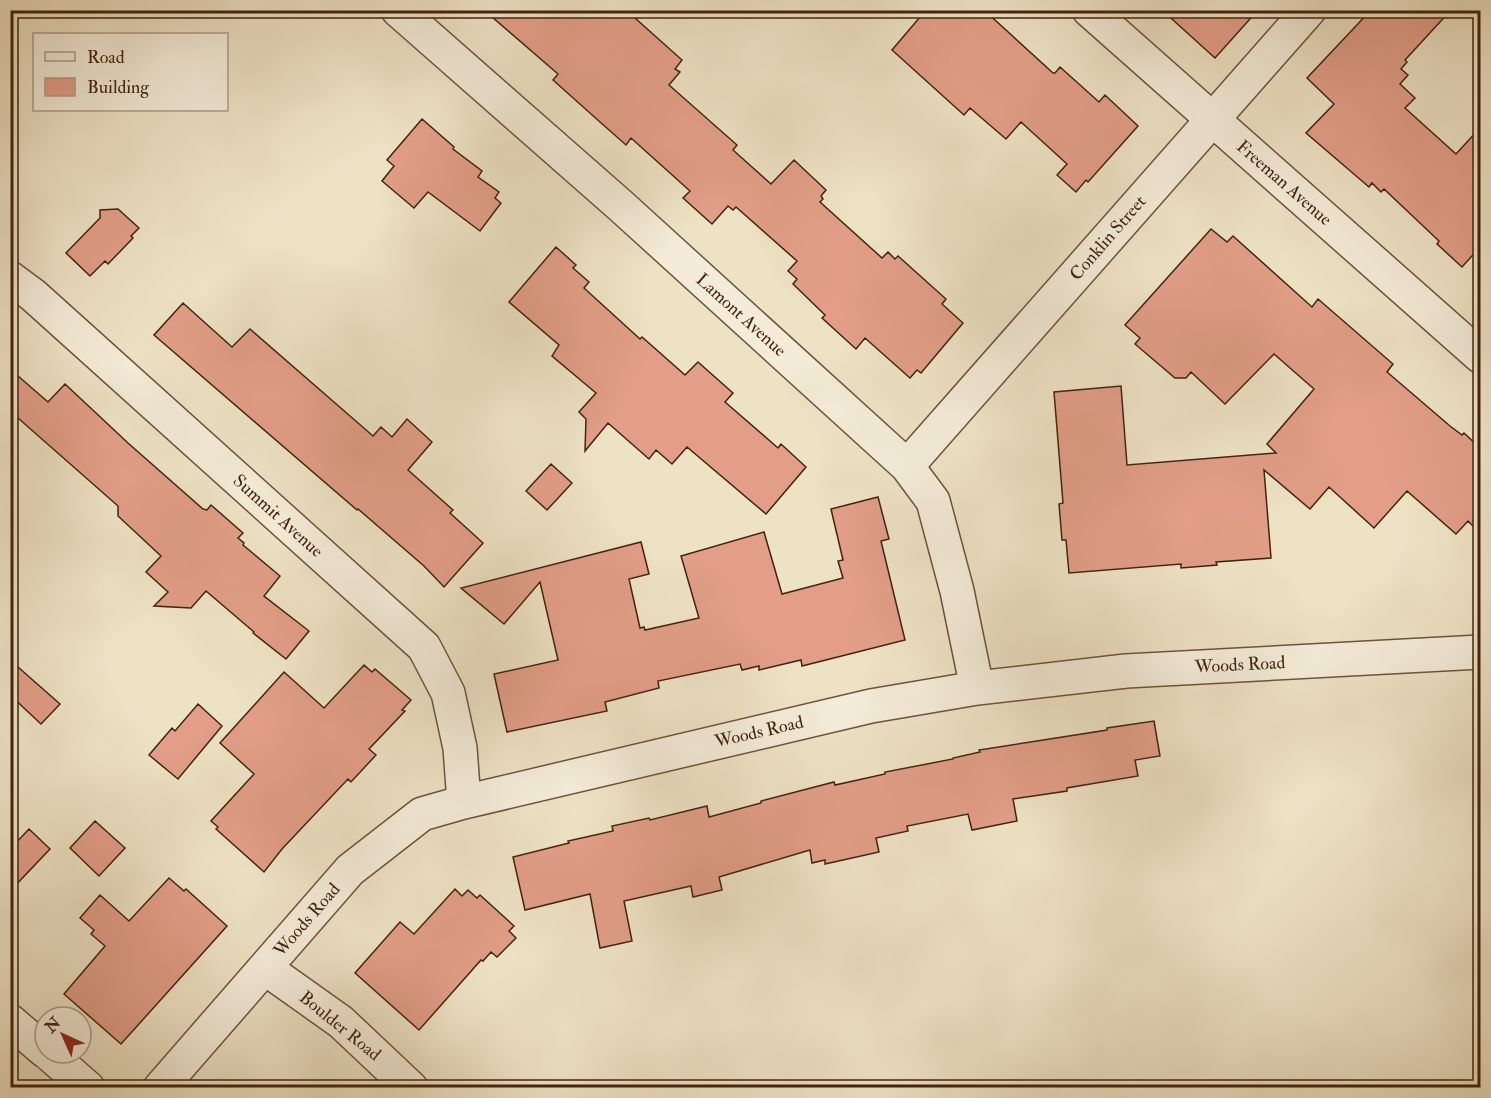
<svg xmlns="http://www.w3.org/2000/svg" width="1491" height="1098" font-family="'IM FELL Double Pica',serif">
  <rect width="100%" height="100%" fill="#eee2c5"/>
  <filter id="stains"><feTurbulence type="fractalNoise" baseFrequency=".00333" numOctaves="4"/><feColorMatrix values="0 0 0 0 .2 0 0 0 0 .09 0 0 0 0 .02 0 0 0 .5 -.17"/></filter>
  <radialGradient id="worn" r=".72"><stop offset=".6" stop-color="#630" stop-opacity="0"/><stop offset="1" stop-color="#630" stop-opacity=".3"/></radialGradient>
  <!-- building -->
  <path fill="#e29e88" stroke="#42230d" stroke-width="1.5" d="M 484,10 L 626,10 L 682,60 L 675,69 L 680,72 L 669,85 L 737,145 L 733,150 L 771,184 L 794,160 L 826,190 L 821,196 L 823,199 L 820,202 L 882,258 L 888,252 L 895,259 L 898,256 L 946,299 L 942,304 L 963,323 L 921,373 L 917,370 L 910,378 L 865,338 L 856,349 L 822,318 L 825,315 L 793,284 L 797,279 L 788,271 L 797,261 L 736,207 L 733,210 L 728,206 L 712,224 L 683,198 L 690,191 L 631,138 L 626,145 L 600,122 L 553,80 L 558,74 Z
    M 926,10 L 984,10 L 1053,73 L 1055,73 L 1060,67 L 1099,102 L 1105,95 L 1138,126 L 1088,182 L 1086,180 L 1076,192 L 1057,175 L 1067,164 L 1021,122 L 1006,139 L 970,108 L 964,115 L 892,50 Z
    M 1162,10 L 1258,10 L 1215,58 Z
    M 1371,10 L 1451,10 L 1405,60 L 1407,62 L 1401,69 L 1408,75 L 1400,84 L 1415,98 L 1405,108 L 1456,154 L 1480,128 L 1480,247 L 1462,267 L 1437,244 L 1439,241 L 1384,189 L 1381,192 L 1372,183 L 1369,187 L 1306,133 L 1334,104 L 1307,78 Z
    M 422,119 L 454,147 L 453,149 L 482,171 L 478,177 L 499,192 L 495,198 L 501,203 L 480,231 L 428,192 L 414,208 L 382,181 L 394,166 L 387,160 Z
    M 118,209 L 139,228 L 131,236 L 133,238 L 108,264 L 105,261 L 90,276 L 66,253 L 100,218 L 100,210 Z
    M 1211,229 L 1227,242 L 1233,236 L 1312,307 L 1318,299 L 1393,364 L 1387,372 L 1450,426 L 1462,435 L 1464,433 L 1480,448 L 1480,533 L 1468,521 L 1456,534 L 1407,491 L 1374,528 L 1329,487 L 1310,509 L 1264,470 L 1271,558 L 1216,562 L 1217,565 L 1181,568 L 1181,564 L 1069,573 L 1066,540 L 1062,540 L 1059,504 L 1063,503 L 1054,392 L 1121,386 L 1127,465 L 1276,453 L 1267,444 L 1314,389 L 1274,354 L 1225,404 L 1191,372 L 1186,378 L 1175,378 L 1135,344 L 1140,338 L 1125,325 Z
    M 556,247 L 576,265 L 573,268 L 589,282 L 584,288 L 640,339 L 642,337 L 685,375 L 698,362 L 733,393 L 725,402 L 778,448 L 781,444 L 806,467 L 766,514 L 687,447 L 672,464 L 656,450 L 649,459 L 608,423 L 585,451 L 586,419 L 579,412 L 596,393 L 552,356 L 559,345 L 509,302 Z
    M 183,303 L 232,347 L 250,329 L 373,436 L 381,427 L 392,437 L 407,419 L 432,442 L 408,470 L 453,510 L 450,513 L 483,543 L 444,587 L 424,566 L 358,509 L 357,510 L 154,335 Z
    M 10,369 L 48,402 L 65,384 L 128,443 L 203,509 L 207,510 L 211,505 L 243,533 L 238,538 L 244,543 L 243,545 L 280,576 L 264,596 L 309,631 L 286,659 L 253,633 L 254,632 L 206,591 L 191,608 L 154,606 L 168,592 L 146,572 L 161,556 L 118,516 L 118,506 L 10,411 Z
    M 551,464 L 572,483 L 547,510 L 526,491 Z
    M 878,497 L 889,539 L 881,541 L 905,640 L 802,666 L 801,660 L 759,670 L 759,666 L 742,670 L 740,664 L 658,681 L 659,688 L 605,702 L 607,711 L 507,732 L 494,674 L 558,660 L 540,582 L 504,624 L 461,588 L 641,542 L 649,574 L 629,579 L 640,628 L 644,627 L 645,630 L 699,618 L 681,556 L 764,532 L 782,594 L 843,578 L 838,561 L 843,560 L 831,509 Z
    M 10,660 L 60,704 L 41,724 L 10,695 Z
    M 364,665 L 372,672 L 375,669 L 411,700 L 402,710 L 405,711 L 369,749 L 376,755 L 351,782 L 348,779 L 282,849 L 264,872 L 216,829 L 218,827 L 211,821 L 254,774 L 220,743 L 284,672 L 324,708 Z
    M 198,704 L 222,726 L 178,779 L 149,755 L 172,728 L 175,731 Z
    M 1154,721 L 1160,756 L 1135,760 L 1138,776 L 1067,788 L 1067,791 L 1013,799 L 1017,821 L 972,830 L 968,814 L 907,826 L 908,831 L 876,838 L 879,852 L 825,864 L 825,860 L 812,863 L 810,850 L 719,877 L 722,890 L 693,897 L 691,886 L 624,901 L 632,941 L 600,948 L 590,894 L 525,910 L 513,857 L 569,843 L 568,841 L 613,831 L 612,826 L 649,818 L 650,820 L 707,806 L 709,817 L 761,803 L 761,801 L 834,782 L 835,785 L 885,774 L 885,772 L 953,759 L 953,758 L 980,752 L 979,750 L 1107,730 L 1107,728 Z
    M 95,821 L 125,848 L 99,876 L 70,848 Z
    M 29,829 L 50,849 L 10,891 L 10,849 Z
    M 169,878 L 184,891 L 186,889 L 227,926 L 121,1044 L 64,994 L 105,946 L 91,934 L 94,930 L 80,918 L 100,895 L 129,921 Z
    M 455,889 L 462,896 L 468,890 L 477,898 L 480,895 L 514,926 L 509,931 L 516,938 L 497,957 L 491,952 L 483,961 L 481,960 L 419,1030 L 355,973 L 400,922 L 414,934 Z"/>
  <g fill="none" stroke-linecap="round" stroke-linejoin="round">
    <!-- minor casing -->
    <g stroke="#6d533b" stroke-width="36">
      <path id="minor" d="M 398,10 L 621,206 L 907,466 L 933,501 L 957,591 L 977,688
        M 1089,10 L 1480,356
        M 10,278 L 33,295 L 424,647 L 448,693 L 460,748 L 464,802
        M 907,466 L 1309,10
        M 265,968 L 341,1022 L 411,1088
        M 10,1021 L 45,1051
        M 48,1053 L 88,1088
        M 160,1088 L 350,870 L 422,814 L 464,802 L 871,706 L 977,688 L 1126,671 L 1480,652"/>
    </g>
    <!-- minor -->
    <use href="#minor" stroke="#f4ecd9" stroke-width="33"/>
  </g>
  <g text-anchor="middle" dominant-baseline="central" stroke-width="5" stroke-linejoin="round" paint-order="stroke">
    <!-- street labels -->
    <g font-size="18" fill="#42230d" stroke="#f4ecd9">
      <text transform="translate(1284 183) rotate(41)">Freeman Avenue</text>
      <text transform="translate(1108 238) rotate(-49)">Conklin Street</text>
      <text transform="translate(741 315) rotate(42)">Lamont Avenue</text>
      <text transform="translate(278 516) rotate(42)">Summit Avenue</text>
      <text transform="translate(1240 665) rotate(-3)">Woods Road</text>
      <text transform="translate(759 732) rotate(-13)">Woods Road</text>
      <text transform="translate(307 920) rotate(-49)">Woods Road</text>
      <text transform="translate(340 1026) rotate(39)">Boulder Road</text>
    </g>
  </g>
  <!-- margin -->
  <rect width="1491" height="1098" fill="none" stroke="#eee2c5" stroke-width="36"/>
  <rect x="12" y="12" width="1467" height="1074" fill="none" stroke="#42230d" stroke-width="3"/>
  <rect x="18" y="18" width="1455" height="1062" fill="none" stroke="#42230d" stroke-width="1.5"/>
  <!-- legend -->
  <rect x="33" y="33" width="195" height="78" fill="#f4ecd9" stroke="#ad9c87" stroke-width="1.5"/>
  <rect x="45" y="52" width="30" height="9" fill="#f4ecd9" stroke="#ad9c87" stroke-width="1.5"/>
  <text x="87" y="63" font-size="18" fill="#42230d">Road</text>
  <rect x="45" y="78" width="30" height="18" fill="#e29e88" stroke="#ad9c87" stroke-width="1.5"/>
  <text x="87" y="93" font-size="18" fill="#42230d">Building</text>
  <!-- north arrow -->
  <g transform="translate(63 1035) rotate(315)"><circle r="28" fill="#f4ecd9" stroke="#ad9c87" stroke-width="1.5"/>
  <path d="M0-4.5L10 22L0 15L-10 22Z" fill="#8f2418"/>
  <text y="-9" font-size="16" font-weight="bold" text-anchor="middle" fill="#42230d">N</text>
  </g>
  <rect width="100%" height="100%" filter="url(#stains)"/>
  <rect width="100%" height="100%" fill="url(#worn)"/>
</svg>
